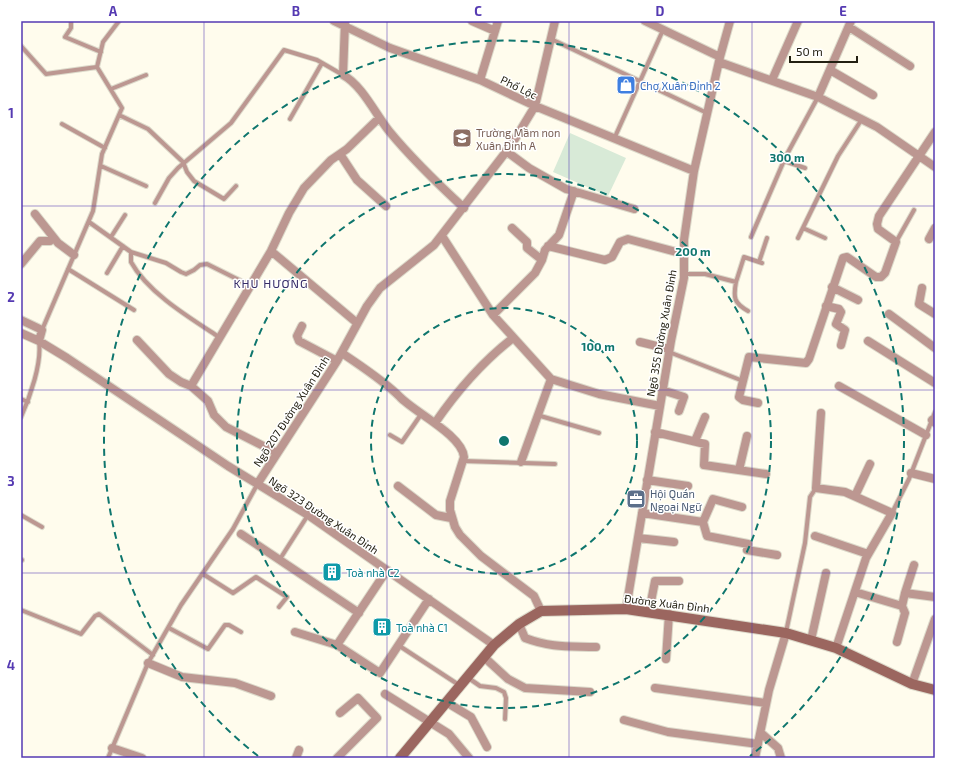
<svg xmlns="http://www.w3.org/2000/svg" width="956" height="779" font-family="'Exo 2',sans-serif">
  <rect width="100%" height="100%" fill="#fffced"/>
  <!-- green -->
  <path fill="#d8ead7" d="M 570,133 L 626,158 L 608,196 L 553,172 Z"/>
  <g fill="none" stroke-linecap="round" stroke-linejoin="round">
    <!-- lane casing -->
    <g stroke="#dcd9ca" stroke-width="6">
      <path id="lane" d="M 71,21 L 71,28 L 65,37 L 101,52
        M 551,39 L 707,113
        M 21,46 L 46,74 L 97,67
        M 111,89 L 146,75
        M 119,115 L 148,129 L 183,162 L 187,172 L 194,181 L 224,199 L 236,186
        M 290,119 L 322,63
        M 62,124 L 105,148
        M 614,139 L 663,30
        M 784,161 L 805,168
        M 101,166 L 146,186
        M 155,203 L 169,178 L 178,168 L 231,123 L 284,50 L 317,60 L 343,75
        M 89,222 L 131,252 L 166,263 L 181,272 L 186,274 L 194,270 L 200,265 L 207,264 L 249,285
        M 803,228 L 825,238
        M 111,237 L 125,215
        M 751,237 L 786,156 L 818,97
        M 798,238 L 838,156 L 862,119
        M 896,242 L 914,210
        M 131,252 L 131,262 C 148,293 190,318 219,337
        M 759,262 L 767,238
        M 68,269 L 134,310
        M 107,273 L 123,246
        M 684,274 L 705,274 L 736,282 C 733,298 734,303 748,311
        M 736,282 L 744,257 L 762,263
        M 42,330 L 93,211 L 102,154 L 122,108 L 97,67 L 103,42 L 119,21
        M 669,352 L 743,381
        M 21,399 L 28,402
        M 537,415 L 599,433
        M 21,417 C 30,397 42,363 39,342
        M 390,435 L 402,442 L 422,413
        M 463,461 L 555,464
        M 892,513 L 909,479 L 935,412
        M 21,515 L 42,527
        M 280,559 L 308,515
        M 21,560 L 22,560
        M 203,574 L 233,593 L 256,577 L 287,597 L 279,607
        M 21,610 L 81,634 L 95,616 L 99,614 L 153,655
        M 169,628 L 208,649 L 225,625 L 229,625 L 241,632
        M 786,632 L 805,543 L 810,497 L 816,488
        M 398,645 L 459,685
        M 467,677 L 480,686 L 496,688 L 504,692 L 506,698 L 505,719
        M 108,758 L 148,663 L 181,605 L 233,529 L 258,483"/>
    </g>
    <!-- street casing -->
    <g stroke="#dcd9ca" stroke-width="10">
      <path id="street" d="M 334,21 L 390,48 L 480,80 L 535,106 L 694,171
        M 472,21 L 495,31
        M 345,22 L 343,75 C 362,85 376,115 389,131 C 412,159 438,184 464,208
        M 849,27 L 910,66
        M 720,57 L 730,21
        M 719,62 L 818,97 L 877,127 L 935,167
        M 830,70 L 873,95
        M 480,80 L 498,21
        M 772,80 L 798,21
        M 818,97 L 851,21
        M 506,151 L 529,168 L 566,189 L 634,209
        M 340,154 L 357,180 L 386,206
        M 35,214 L 58,243 L 74,255
        M 512,228 L 527,242 L 527,248 L 542,260
        M 442,236 L 493,315 L 551,379 L 599,394 L 660,406
        M 929,239 L 935,228
        M 548,246 L 605,260 L 612,257 L 620,242 L 628,239 L 684,254
        M 271,251 L 357,323
        M 21,264 L 40,241 L 50,241 L 53,237
        M 832,287 L 858,300
        M 922,288 L 919,304 L 935,314
        M 826,306 L 839,309 L 841,312 L 836,324 L 845,330 L 841,345
        M 889,314 L 935,348
        M 493,315 L 535,273 L 542,260 L 545,250 L 559,235 L 574,191
        M 21,320 L 42,330 L 39,341 L 67,358 L 228,466 L 308,515 L 494,645
        M 302,326 L 297,336 L 299,341 L 337,361
        M 21,333 L 39,341
        M 137,340 L 169,374 L 181,382 L 191,386 L 208,401 L 214,415 L 226,427 L 277,453
        M 868,341 L 935,383
        M 640,342 L 669,349
        M 342,353 C 362,367 383,380 400,397 C 414,412 462,435 464,457 L 450,501 L 450,510 L 455,527 L 460,535 L 481,556 L 534,596 L 541,611
        M 191,386 L 271,251 L 289,213 L 304,188 L 331,160 L 347,149 L 379,118
        M 839,386 L 926,435
        M 662,390 L 684,397 L 679,411
        M 758,403 L 743,400 L 739,397 L 749,357 L 806,363 L 809,359 L 843,258 L 847,257 L 876,277 L 881,277 L 885,273 L 896,242 L 878,229 L 877,224 L 879,216 L 935,132
        M 821,413 L 816,488 L 845,492 L 892,513 L 866,558 L 836,648
        M 932,420 L 935,423
        M 435,423 C 457,391 482,362 513,338
        M 655,432 L 705,444 L 704,465 L 766,474
        M 695,441 L 705,417
        M 521,462 L 551,379
        M 739,470 L 747,436
        M 911,473 L 935,479
        M 647,480 L 688,486
        M 258,483 L 337,361 L 367,306 L 380,288 L 434,245 L 512,144 L 535,106 L 555,21
        M 398,486 L 436,515 L 451,518
        M 855,496 L 870,464
        M 742,507 L 713,499 L 703,522 L 707,536 L 748,544 L 747,550 L 777,555
        M 642,513 L 703,522
        M 241,534 L 359,613
        M 815,536 L 868,554
        M 638,538 L 674,542
        M 855,592 L 902,606
        M 905,593 L 935,597
        M 626,609 L 671,341 L 684,278 L 684,240 L 694,171 L 720,57 L 645,21
        M 649,612 L 655,581 L 679,581
        M 519,624 L 525,638 C 552,648 568,646 596,647
        M 295,632 L 337,645 L 380,673 L 429,599
        M 811,640 L 826,573
        M 897,642 L 905,613 L 902,606 L 905,593 L 914,565
        M 337,645 L 387,570
        M 484,657 L 508,679 L 525,688 L 590,692
        M 666,659 L 669,614
        M 148,663 L 182,677 L 235,683 L 271,696
        M 912,684 L 935,619
        M 655,688 L 766,703
        M 385,694 L 449,734 L 469,758
        M 446,702 L 471,717 L 487,747
        M 624,720 L 668,732 L 758,744
        M 761,733 L 778,748 L 781,758
        M 112,748 L 142,758
        M 296,758 L 299,750
        M 337,758 L 377,718 L 358,698 L 340,713
        M 755,758 L 769,690 L 786,633"/>
    </g>
    <!-- secondary casing -->
    <g stroke="#dcd9ca" stroke-width="12">
      <path id="secondary" d="M 400,758 L 494,645 L 519,624 L 541,611 L 626,609 L 786,633 L 836,648 L 912,684 L 935,690"/>
    </g>
    <!-- lane -->
    <use href="#lane" stroke="#bc9791" stroke-width="4"/>
    <!-- street -->
    <use href="#street" stroke="#bc9791" stroke-width="8"/>
    <!-- secondary -->
    <use href="#secondary" stroke="#9b665f" stroke-width="10"/>
  </g>
  <!-- grid -->
  <path fill="none" stroke="#553ab2" stroke-width="1" stroke-opacity="0.55" d="M 204,21 L 204,758M 387,21 L 387,758M 569,21 L 569,758M 752,21 L 752,758M 21,206 L 935,206M 21,390 L 935,390M 21,573 L 935,573"/>
  <!-- distance rings -->
  <g fill="none" stroke="#0f766e" stroke-width="2" stroke-dasharray="7 5">
    <circle cx="504" cy="441" r="133"/>
    <circle cx="504" cy="441" r="267"/>
    <path d="M258 756A400 400 0 1 1 750 756"/>
  </g>
  <!-- icons -->
  <defs>
    <g id="shop-square" transform="scale(1)"><rect x="-9" y="-9" width="18" height="18" rx="4" fill="#3f7fe0" stroke="#fff"/><path d="M-5-2.5h2.3a2.7 3.5 0 0 1 5.4 0H5L5.5 6h-11ZM-1.5-2.5h3a1.5 2.3 0 0 0-3 0Z" fill="#fff"/></g>
    <g id="school-square" transform="scale(1)"><rect x="-9" y="-9" width="18" height="18" rx="4" fill="#8d6e63" stroke="#fff"/><path d="M0-5L7-2L0 1L-7-2ZM-4 1L0 2.5L4 1V4Q0 6-4 4Z" fill="#fff"/></g>
    <g id="office-square" transform="scale(1)"><rect x="-9" y="-9" width="18" height="18" rx="4" fill="#5c6f8a" stroke="#fff"/><path d="M-6-3h4V-5.5h4V-3h4V5H-6ZM-1-4.5V-3h2v-1.5ZM-6 0V1H6V0Z" fill="#fff"/></g>
    <g id="building-square" transform="scale(1)"><rect x="-9" y="-9" width="18" height="18" rx="4" fill="#0f9aa8" stroke="#fff"/><path d="M-4-6H4V6H1V3H-1V6H-4ZM-2.5-4.3h1.7v1.8h-1.7ZM.8-4.3h1.7v1.8H.8ZM-2.5-1h1.7V.8h-1.7ZM.8-1h1.7V.8H.8Z" fill="#fff"/></g>
  </defs>
  <g fill-rule="evenodd">
    <use href="#shop-square" x="626" y="85"/>
    <use href="#school-square" x="462" y="138"/>
    <use href="#office-square" x="636" y="499"/>
    <use href="#building-square" x="332" y="572"/>
    <use href="#building-square" x="382" y="627"/>
  </g>
  <g text-anchor="middle" dominant-baseline="central" stroke-width="3" stroke-linejoin="round" paint-order="stroke">
    <!-- shop labels -->
    <g font-size="11" fill="#366cbe" stroke="#fff" text-anchor="start">
      <text x="640" y="85">Chợ Xuân Đỉnh 2</text>
    </g>
    <!-- street labels -->
    <g font-size="11" fill="#232012" stroke="#fff">
      <text transform="translate(519 87) rotate(26)">Phố Lộc</text>
      <text transform="translate(661 333) rotate(-80)">Ngõ 355 Đường Xuân Đỉnh</text>
      <text transform="translate(291 411) rotate(-57)">Ngõ 207 Đường Xuân Đỉnh</text>
      <text transform="translate(324 515) rotate(34)">Ngõ 323 Đường Xuân Đỉnh</text>
      <text transform="translate(667 603) rotate(7)">Đường Xuân Đỉnh</text>
    </g>
    <!-- education labels -->
    <g font-size="11" fill="#785e54" stroke="#fff" text-anchor="start">
      <text x="476" y="132">Trường Mầm non<tspan x="476" dy="13">Xuân Đỉnh A</tspan></text>
    </g>
    <!-- service labels -->
    <g font-size="11" fill="#4e5e75" stroke="#fff" text-anchor="start">
      <text x="650" y="493">Hội Quán<tspan x="650" dy="13">Ngoại Ngữ</tspan></text>
    </g>
    <!-- culture labels -->
    <g font-size="11" fill="#0d838f" stroke="#fff" text-anchor="start">
      <text x="346" y="572">Toà nhà C2</text>
      <text x="396" y="627">Toà nhà C1</text>
    </g>
    <!-- neighbourhood labels -->
    <g font-size="12" letter-spacing="1" fill="#362c68" stroke="#fff">
      <text x="271" y="283">KHU HƯƠNG</text>
    </g>
  </g>
  <circle cx="504" cy="441" r="6" fill="#0f766e" stroke="#fff" stroke-width="2"/>
  <g font-size="12" text-anchor="middle" font-weight="bold" fill="#0f766e" stroke="#fff" stroke-width="3" stroke-linejoin="round" paint-order="stroke">
    <text x="787" y="162">300 m</text>
    <text x="693" y="256">200 m</text>
    <text x="598" y="351">100 m</text>
  </g>
  <!-- border -->
  <rect width="956" height="779" fill="none" stroke="#ffffff" stroke-width="44"/>
  <!-- scale -->
  <path d="M790 56v6h67v-6" fill="none" stroke="#232012" stroke-width="2"/>
  <text x="796" y="56" font-size="12" fill="#232012" stroke="#ffffff" stroke-width="3" paint-order="stroke">50 m</text>
  <rect x="22" y="22" width="912" height="735" fill="none" stroke="#553ab2" stroke-width="1.5"/>
  <g font-size="13" text-anchor="middle" font-weight="bold" fill="#553ab2">
    <text x="113" y="16">A</text>
    <text x="296" y="16">B</text>
    <text x="478" y="16">C</text>
    <text x="660" y="16">D</text>
    <text x="843" y="16">E</text>
    <text x="11" y="118">1</text>
    <text x="11" y="302">2</text>
    <text x="11" y="486">3</text>
    <text x="11" y="670">4</text>
  </g>
</svg>
